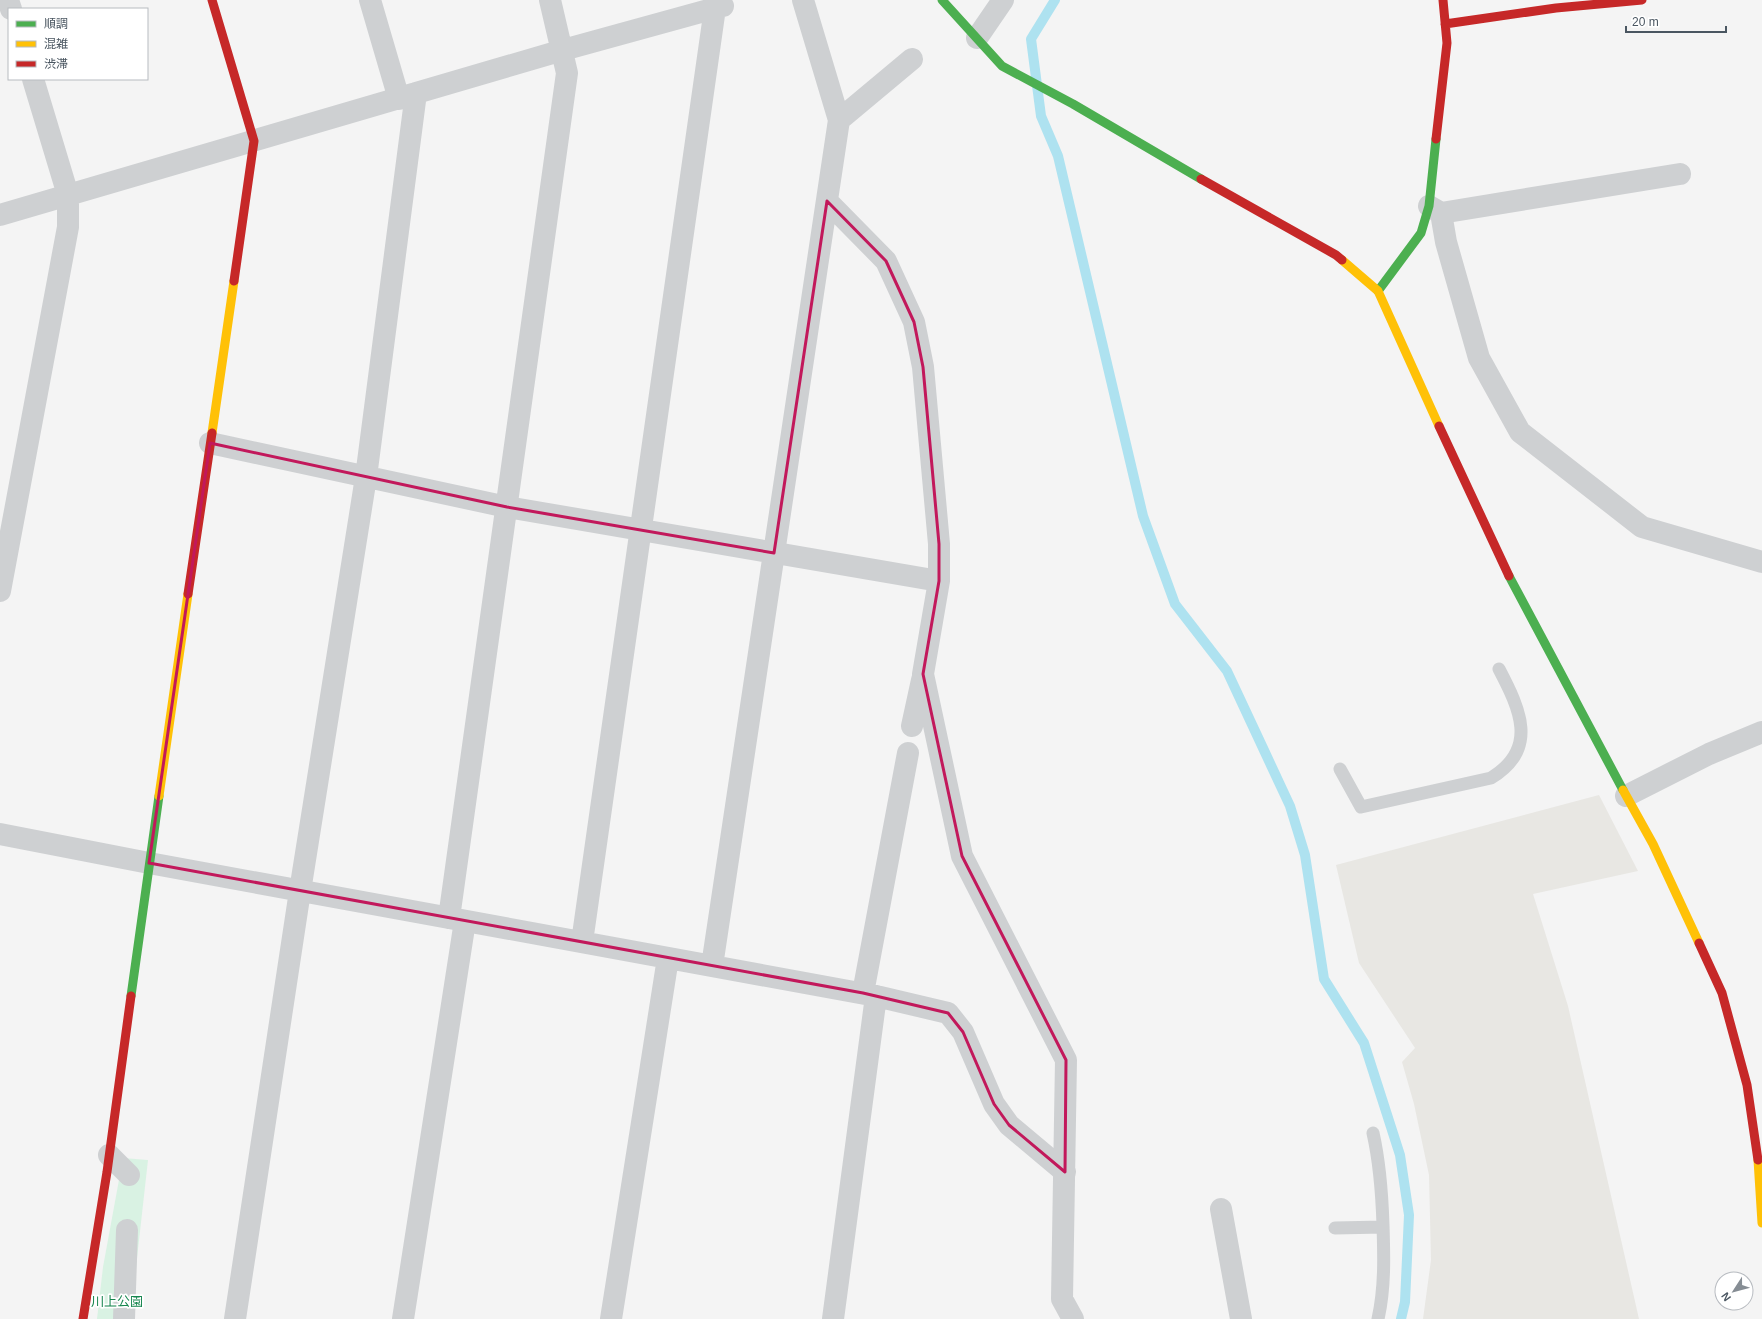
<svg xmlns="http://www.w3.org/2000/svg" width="1762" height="1319" font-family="Helvetica,'Noto Sans JP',sans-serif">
  <rect width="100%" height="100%" fill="#f4f4f4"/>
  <!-- commercial -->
  <path fill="#e8e7e3" d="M 1599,795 L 1638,871 L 1533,894 L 1568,1006 L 1639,1319 L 1423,1319 L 1431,1260 L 1429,1175 L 1414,1104 L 1402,1062 L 1415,1048 L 1359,963 L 1336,865 Z"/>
  <!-- green -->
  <path fill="#d9f2e3" d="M 123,1158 L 148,1160 L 134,1285 L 135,1319 L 97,1319 L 103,1267 Z"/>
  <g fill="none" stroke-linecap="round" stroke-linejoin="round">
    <!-- stream -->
    <path stroke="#aee2f0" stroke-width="10" d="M 1055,0 L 1031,39 L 1041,116 L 1058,156 L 1143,516 L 1175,604 L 1227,671 L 1290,806 L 1305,855 L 1324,979 L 1364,1043 L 1400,1155 L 1409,1215 L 1405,1302 L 1401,1319"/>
    <!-- lane -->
    <path stroke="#ced0d2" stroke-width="13" d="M 1340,769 L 1361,807 L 1491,778 C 1539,749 1520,709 1499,669
      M 1373,1133 C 1380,1164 1382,1194 1383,1225 C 1384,1256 1385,1288 1378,1319
      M 1335,1228 L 1383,1227"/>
    <!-- street -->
    <path stroke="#ced0d2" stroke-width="22" d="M 8,0 L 11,9
      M 370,0 L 399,99
      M 803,0 L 839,120
      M 977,38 L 1003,0
      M 827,201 L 886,261 L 914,322 L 923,367 L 939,544 L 939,581 L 923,674 L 962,856 L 1066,1060 L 1062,1299 L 1073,1319
      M 1429,206 L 1441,213 L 1446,242 L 1479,358 L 1520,432 L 1642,527 L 1762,562
      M 1441,213 L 1680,174
      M 0,215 L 563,50 L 723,6
      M 210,443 L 507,507 L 939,581
      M 0,591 L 68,227 L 68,195 L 33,79
      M 912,726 L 922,680
      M 1626,796 L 1709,754 L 1762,732
      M 0,834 L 149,863 L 876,996 L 948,1013 L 963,1032 L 994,1104 L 1009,1125 L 1065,1172
      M 449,918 L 567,73 L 550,0
      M 582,942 L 715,8
      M 712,966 L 839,120 L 912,59
      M 863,993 L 908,753
      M 109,1155 L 129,1175
      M 1221,1209 L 1241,1319
      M 124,1319 L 127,1230
      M 235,1319 L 300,891 L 366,477 L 416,93
      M 403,1319 L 465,921
      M 611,1319 L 668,958
      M 833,1319 L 876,996"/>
    <!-- fast -->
    <path stroke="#4caf50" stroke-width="9" d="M 942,0 L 1002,66 L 1073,104 L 1201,179
      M 1378,291 L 1421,233 L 1429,206 L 1436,139
      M 1509,576 L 1623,790
      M 131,996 L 159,796"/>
    <!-- slow -->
    <path stroke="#ffc107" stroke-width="9" d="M 1342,260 L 1378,291 L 1439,426
      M 212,433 L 234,281
      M 1623,790 L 1653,844 L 1699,943
      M 159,796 L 188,594
      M 1758,1160 L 1762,1223"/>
    <!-- jam -->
    <path stroke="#c62828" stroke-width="9" d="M 212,0 L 254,141 L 234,281
      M 1445,24 L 1556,8 L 1642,0
      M 1436,139 L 1447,43 L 1443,0
      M 1201,179 L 1336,255 L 1342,260
      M 1439,426 L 1509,576
      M 188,594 L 212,433
      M 1699,943 L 1722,993 L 1747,1085 L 1758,1160
      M 83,1319 L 107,1172 L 131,996"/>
  </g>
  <!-- marked area -->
  <path fill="none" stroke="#c2185b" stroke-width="3" stroke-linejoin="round" d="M 827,201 L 886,261 L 914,322 L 923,367 L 939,544 L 939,581 L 923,674 L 962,856 L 1066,1060 L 1065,1172 L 1009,1125 L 994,1104 L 963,1032 L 948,1013 L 863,993 L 149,863 L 210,443 L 507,507 L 774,553 Z"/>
  <g text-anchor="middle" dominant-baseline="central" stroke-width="3.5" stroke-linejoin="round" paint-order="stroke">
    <!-- park labels -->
    <g font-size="13" fill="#17864f" stroke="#fff">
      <text x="117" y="1301">川上公園</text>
    </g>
  </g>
  <!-- legend -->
  <rect x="8" y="8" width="140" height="72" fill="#ffffff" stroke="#b7bbc0"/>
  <rect x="16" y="21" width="20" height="6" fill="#4caf50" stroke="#b7bbc0"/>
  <text x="44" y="28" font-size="12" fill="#4a5661">順調</text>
  <rect x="16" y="41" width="20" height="6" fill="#ffc107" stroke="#b7bbc0"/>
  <text x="44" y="48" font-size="12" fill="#4a5661">混雑</text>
  <rect x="16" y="61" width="20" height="6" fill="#c62828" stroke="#b7bbc0"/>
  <text x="44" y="68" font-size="12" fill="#4a5661">渋滞</text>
  <!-- north arrow -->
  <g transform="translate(1734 1291) rotate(234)"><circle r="19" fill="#ffffff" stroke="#b7bbc0"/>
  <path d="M0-3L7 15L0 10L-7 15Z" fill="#868d94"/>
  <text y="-6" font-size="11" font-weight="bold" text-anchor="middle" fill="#4a5661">N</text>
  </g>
  <!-- scale -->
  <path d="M1626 26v6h100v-6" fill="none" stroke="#4a5661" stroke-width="2"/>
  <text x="1632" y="26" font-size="12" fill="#4a5661" stroke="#ffffff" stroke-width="3" paint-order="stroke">20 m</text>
</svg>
